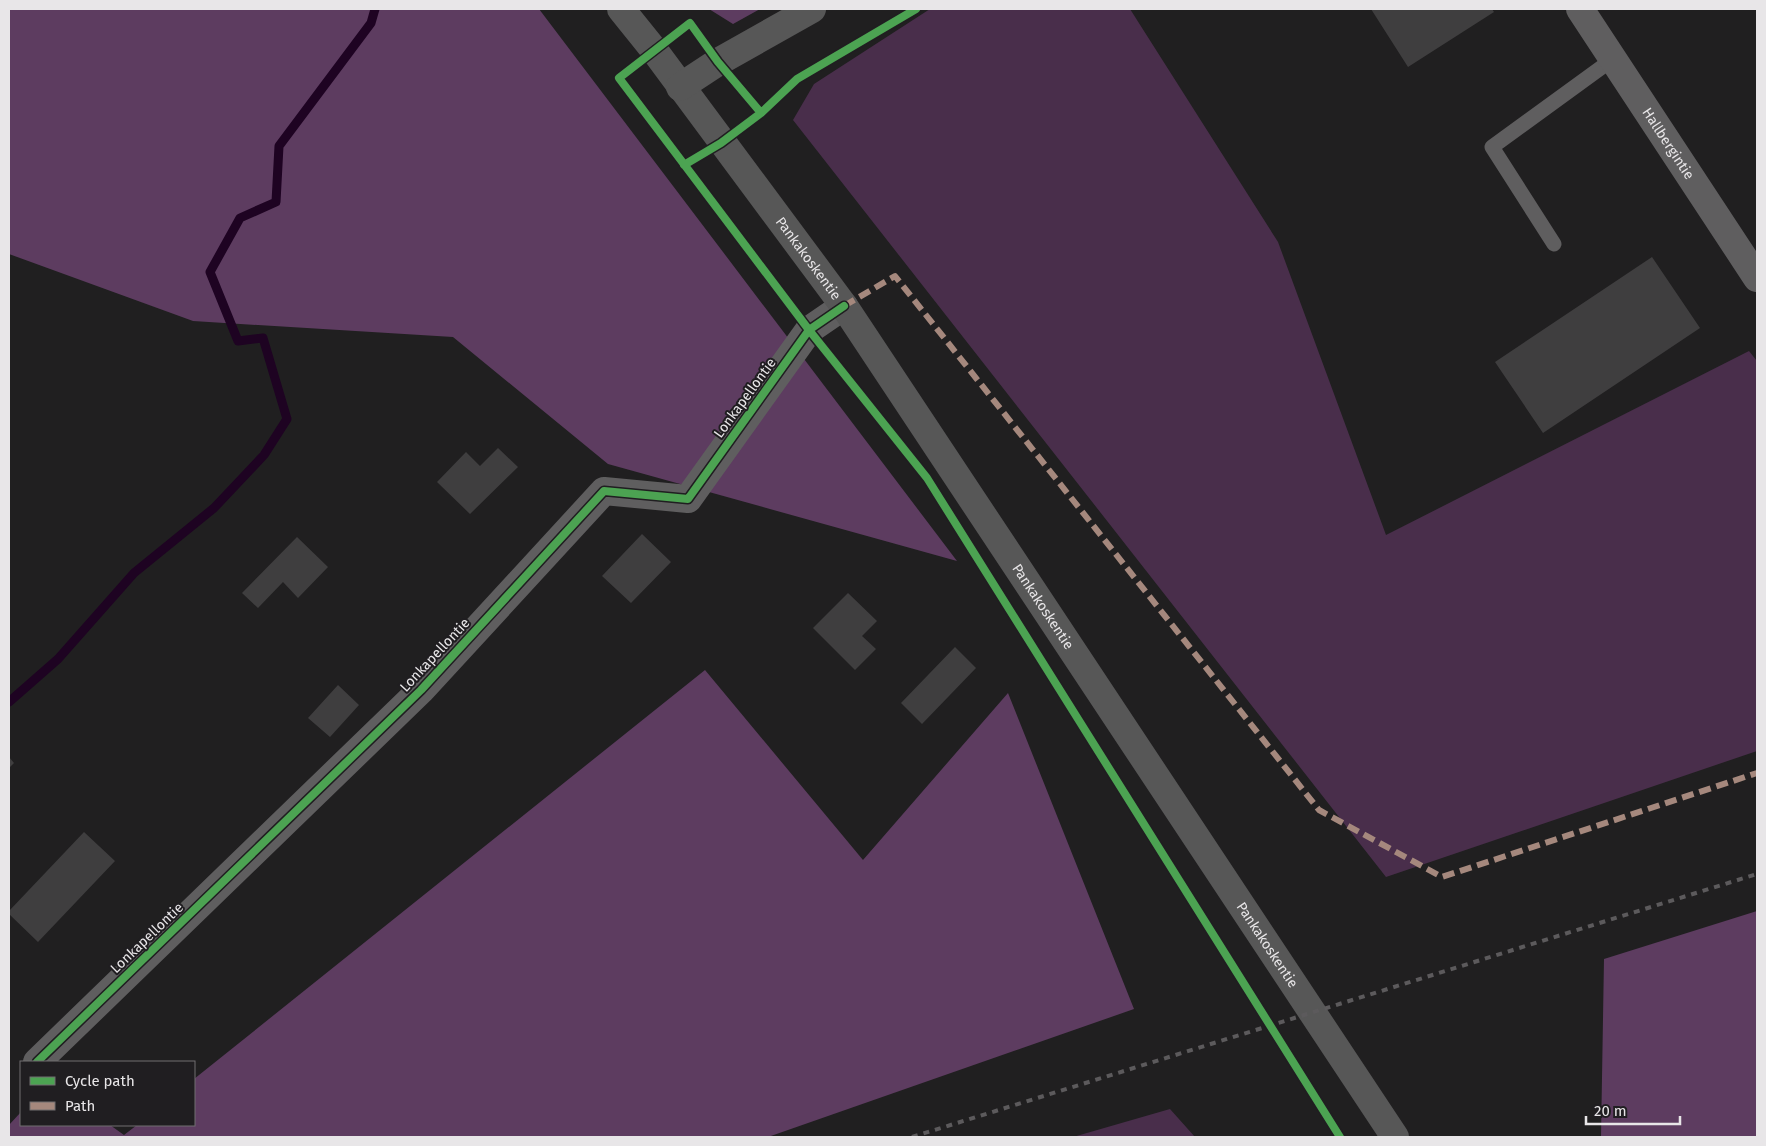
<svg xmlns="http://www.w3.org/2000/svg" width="1766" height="1146" font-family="'Fira Sans',sans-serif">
  <rect width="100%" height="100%" fill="#201f20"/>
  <!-- green -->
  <path fill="#492e4b" d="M 930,9 L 1130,9 L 1278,242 L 1386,535 L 1749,351 L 1757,361 L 1757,751 L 1386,877 L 793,120 L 814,84 Z
    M 1170,1109 L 1195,1137 L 1073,1137 Z"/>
  <!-- forest -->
  <path fill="#5d3c60" d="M 9,9 L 539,9 L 957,561 L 608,464 L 453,337 L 193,321 L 9,254 Z
    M 709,9 L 760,9 L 733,24 Z
    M 705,670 L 863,860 L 1008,693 L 1134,1009 L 768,1137 L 9,1137 L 9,1125 L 21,1112 L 21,1125 L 110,1125 L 124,1135 L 137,1125 L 194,1125 L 194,1079 Z
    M 1757,911 L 1757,1137 L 1601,1137 L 1604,959 Z"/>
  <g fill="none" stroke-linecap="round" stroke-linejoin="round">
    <!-- stream -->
    <path stroke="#1e0322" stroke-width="9" d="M 9,702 L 58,659 L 134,573 L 214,508 L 264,455 L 287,419 L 263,338 L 238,341 L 210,272 L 240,218 L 276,202 L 279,146 L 371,23 L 375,9"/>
  </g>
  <!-- building -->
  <path fill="#3f3e3f" d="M 1371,9 L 1492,9 L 1494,12 L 1408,67 Z
    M 1652,257 L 1700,328 L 1543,433 L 1495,362 Z
    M 498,448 L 518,467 L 470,514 L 437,482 L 466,452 L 480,466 Z
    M 642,534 L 671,562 L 631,603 L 602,576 Z
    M 297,537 L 328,567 L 298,598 L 283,582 L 258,608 L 242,593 Z
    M 848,593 L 877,621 L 862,636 L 876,649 L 855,670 L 813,628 Z
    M 955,647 L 976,668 L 922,724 L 901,703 Z
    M 338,685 L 359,705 L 330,737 L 308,718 Z
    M 9,757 L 14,763 L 9,768 Z
    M 84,832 L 115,861 L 38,942 L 9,914 L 9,911 Z"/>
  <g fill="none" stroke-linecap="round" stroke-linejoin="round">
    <!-- lane -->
    <path stroke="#5f5e5f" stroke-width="15" d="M 1554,244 L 1492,147 L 1613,59"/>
    <!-- street -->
    <g stroke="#5f5e5f" stroke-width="28">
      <path id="s1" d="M 1580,9 L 1757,278"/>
      <path d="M 37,1062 L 421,690 L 604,491 L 688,499 L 809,330 L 844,306"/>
    </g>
    <!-- secondary -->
    <g stroke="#575757" stroke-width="28">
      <path id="s2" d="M 621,9 L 654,50 L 844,306 L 1395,1137"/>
      <path d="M 680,87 L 718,62 L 812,9"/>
    </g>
    <!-- rail -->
    <path stroke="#5c5a5c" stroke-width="4" stroke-dasharray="6 6" stroke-linecap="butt" d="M 912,1137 L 1757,874"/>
    <!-- quiet -->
    <path stroke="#a5887d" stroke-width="6" stroke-dasharray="12 6" stroke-linecap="butt" d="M 844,306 L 895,276 L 1319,810 L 1442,877 L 1757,773"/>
    <!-- cycleway casing -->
    <g stroke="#201e21" stroke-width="11">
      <path id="cycleway" d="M 761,113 L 718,62 L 690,23 L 619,78 L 809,330 L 927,478 L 1340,1137
        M 684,165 L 721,143 L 761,113 L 797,79 L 916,9
        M 37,1062 L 421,690 L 604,491 L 688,499 L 809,330 L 844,306"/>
    </g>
    <!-- cycleway -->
    <use href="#cycleway" stroke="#4ca352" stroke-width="8"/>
  </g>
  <g text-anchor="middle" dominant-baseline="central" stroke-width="4" stroke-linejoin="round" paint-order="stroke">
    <!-- street labels -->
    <g font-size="14" fill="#e8e6e8" stroke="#201e21">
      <text stroke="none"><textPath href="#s1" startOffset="161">Hallbergintie</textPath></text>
      <text stroke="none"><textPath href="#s2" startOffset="312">Pankakoskentie</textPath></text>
      <text transform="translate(745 398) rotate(-54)">Lonkapellontie</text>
      <text stroke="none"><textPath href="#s2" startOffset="732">Pankakoskentie</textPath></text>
      <text transform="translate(435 655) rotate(-47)">Lonkapellontie</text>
      <text transform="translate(147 938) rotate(-44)">Lonkapellontie</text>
      <text stroke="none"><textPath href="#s2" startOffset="1138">Pankakoskentie</textPath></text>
    </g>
  </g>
  <!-- border -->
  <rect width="1766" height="1146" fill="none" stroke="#e8e6e8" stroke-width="20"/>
  <!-- legend -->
  <rect x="20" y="1061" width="175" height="65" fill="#201e21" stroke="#706e71"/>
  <rect x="30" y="1077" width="25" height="8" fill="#4ca352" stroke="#706e71"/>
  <text x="65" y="1086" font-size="15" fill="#e8e6e8">Cycle path</text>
  <rect x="30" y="1102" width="25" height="8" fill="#a5887d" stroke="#706e71"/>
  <text x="65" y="1111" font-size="15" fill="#e8e6e8">Path</text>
  <!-- scale -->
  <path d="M1586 1116v8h94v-8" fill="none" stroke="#e8e6e8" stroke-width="2.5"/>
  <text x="1594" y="1116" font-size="15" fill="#e8e6e8" stroke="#201e21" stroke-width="4" paint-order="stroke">20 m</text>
</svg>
